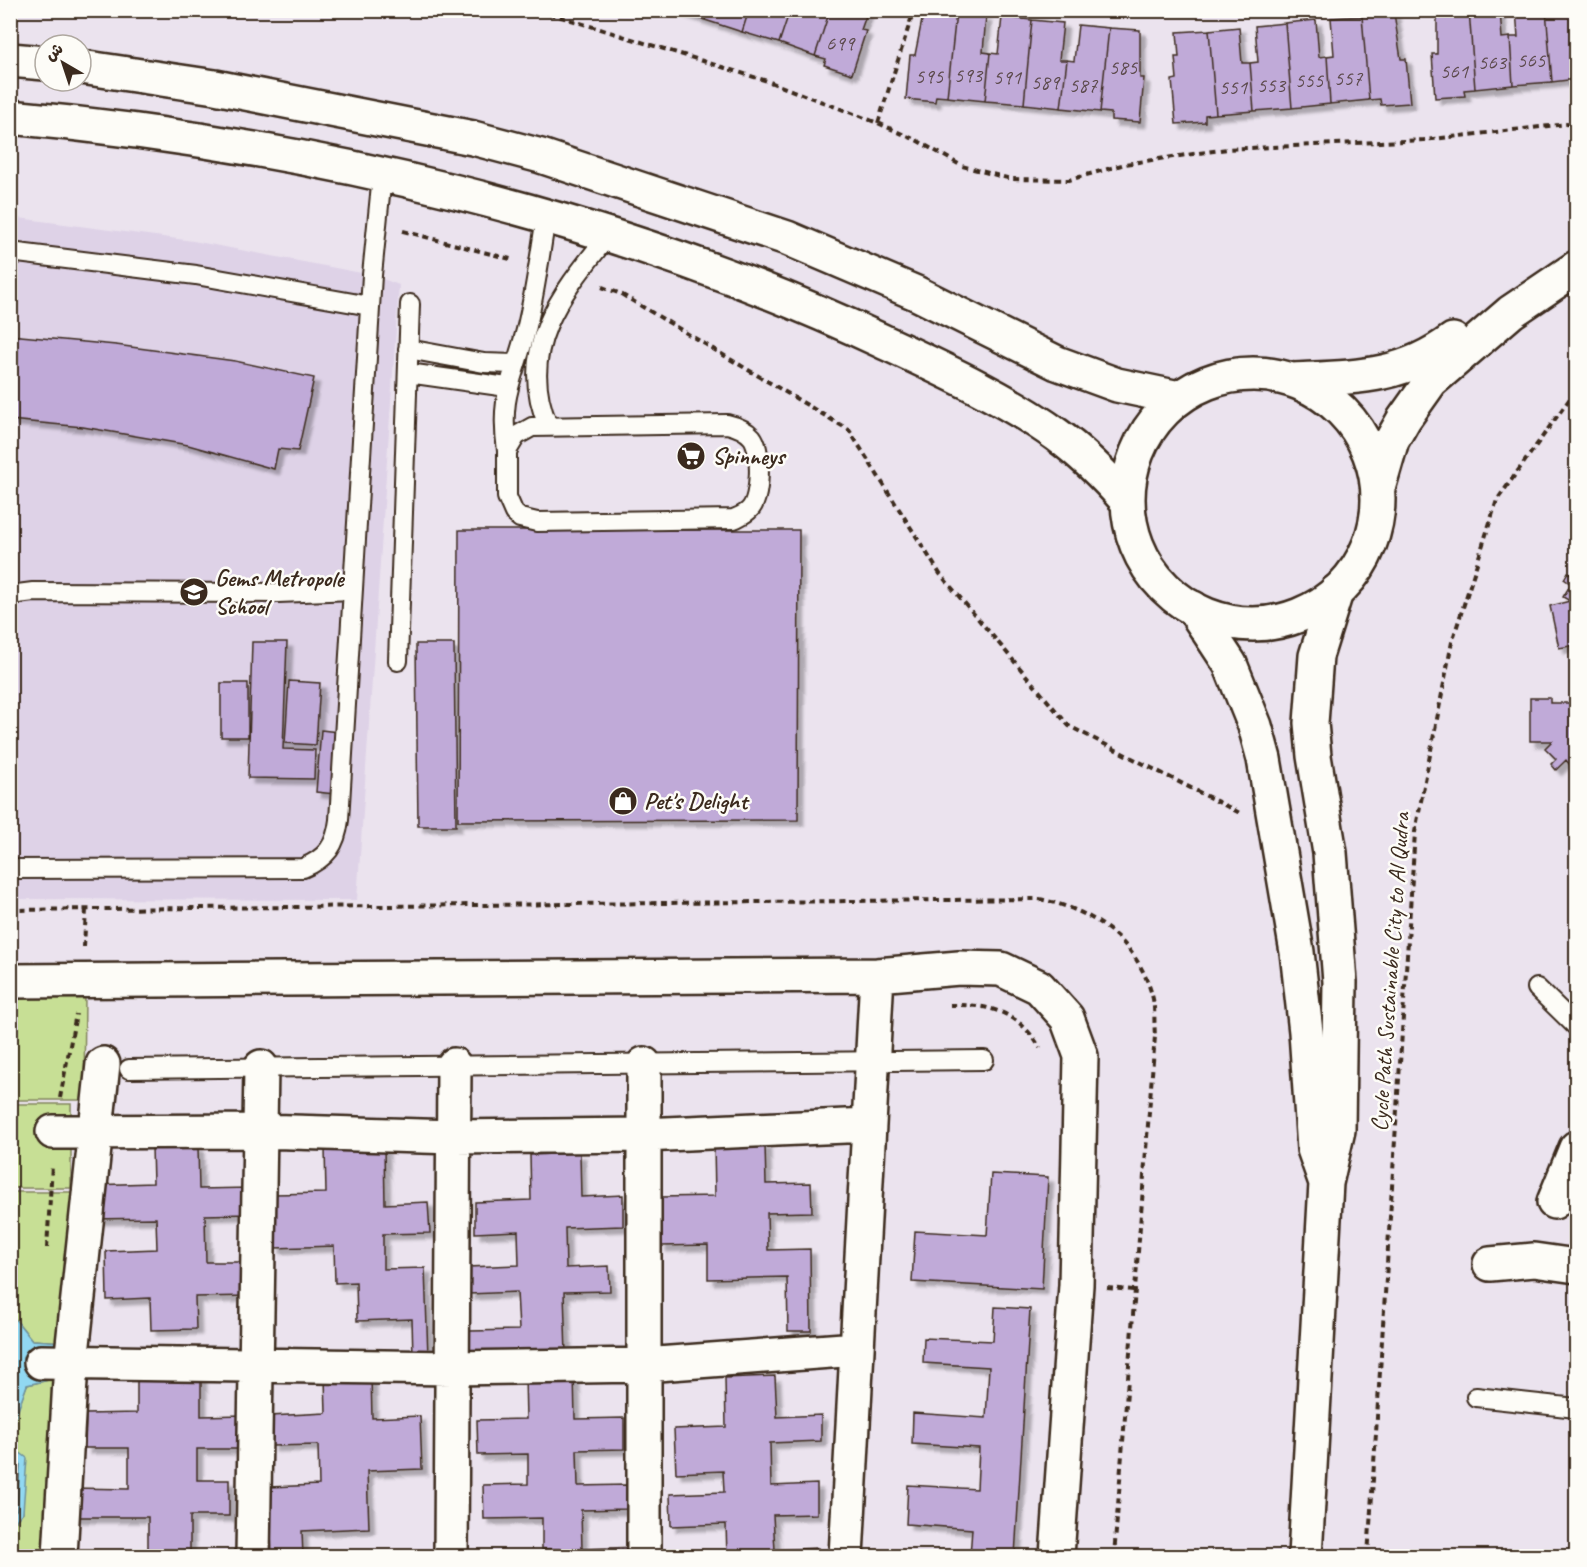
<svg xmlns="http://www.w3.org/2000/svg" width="1587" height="1567" font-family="Caveat,'Playpen Sans Arabic',sans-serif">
  <defs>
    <filter id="shadow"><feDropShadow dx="5.5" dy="5.5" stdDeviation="1.5" flood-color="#0004"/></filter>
  </defs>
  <rect width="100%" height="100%" fill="#ebe3ee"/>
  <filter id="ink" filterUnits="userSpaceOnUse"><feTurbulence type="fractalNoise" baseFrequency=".0167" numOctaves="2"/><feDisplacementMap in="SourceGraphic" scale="12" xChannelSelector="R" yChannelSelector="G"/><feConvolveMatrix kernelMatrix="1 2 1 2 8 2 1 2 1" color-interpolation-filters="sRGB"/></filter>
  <g filter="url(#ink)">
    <!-- built -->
    <path fill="#ded2e7" d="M 11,217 L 193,241 L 372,275 L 399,285 L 357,900 L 11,899 Z"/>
    <!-- green -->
    <path fill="#c7df95" stroke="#81845a" stroke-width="1.5" d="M 11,991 L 85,992 L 84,1100 L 11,1100 Z
      M 10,1104 L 71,1104 L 71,1188 L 11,1188 Z
      M 10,1192 L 73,1192 L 63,1342 L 32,1340 L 11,1314 Z
      M 62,1377 L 47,1553 L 11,1554 L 11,1526 L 23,1512 L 10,1430 L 27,1385 Z"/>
    <!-- water -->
    <path fill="#91d8f2" stroke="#6f929d" stroke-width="1.5" d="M 11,1314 L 32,1340 L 63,1342 L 62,1377 L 27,1385 L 11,1430 Z
      M 11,1438 L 15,1449 L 27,1458 L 23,1512 L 11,1526 Z"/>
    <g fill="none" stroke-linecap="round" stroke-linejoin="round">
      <!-- shore -->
      <path stroke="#5d7073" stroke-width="1.5" d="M 10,1453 L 20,1463 L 17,1509 L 10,1517"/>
    </g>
    <!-- building -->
    <path fill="#c0aad8" stroke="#3b2a1e" stroke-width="1.5" filter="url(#shadow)" d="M 675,10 L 709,10 L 705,20 Z
      M 709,10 L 749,10 L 742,32 L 705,20 Z
      M 749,10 L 790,10 L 779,43 L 742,32 Z
      M 790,10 L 830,10 L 815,56 L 779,43 Z
      M 830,10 L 868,10 L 861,30 L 866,31 L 852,74 L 824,65 L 826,59 L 815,56 Z
      M 924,10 L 956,13 L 947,97 L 936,96 L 935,102 L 906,99 L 910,55 L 915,55 Z
      M 1437,10 L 1469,10 L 1475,89 L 1464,90 L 1465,96 L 1435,98 L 1432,54 L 1437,54 Z
      M 1469,10 L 1500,10 L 1502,38 L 1510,37 L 1513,85 L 1475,89 Z
      M 1516,10 L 1546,10 L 1552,82 L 1513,85 L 1510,37 L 1518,37 Z
      M 1546,10 L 1576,10 L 1576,79 L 1552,82 Z
      M 956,13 L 986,16 L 983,52 L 990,53 L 985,101 L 947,97 Z
      M 1394,13 L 1401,59 L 1406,59 L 1410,103 L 1381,105 L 1380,99 L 1369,100 L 1362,16 Z
      M 1362,16 L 1369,100 L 1330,104 L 1327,56 L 1334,55 L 1331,18 Z
      M 1002,17 L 1032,20 L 1024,104 L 985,101 L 990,53 L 998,54 Z
      M 1032,20 L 1063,23 L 1059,60 L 1067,60 L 1061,108 L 1024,104 Z
      M 1316,20 L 1319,57 L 1327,56 L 1330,104 L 1292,108 L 1285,23 Z
      M 1285,23 L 1292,108 L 1254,111 L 1250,63 L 1258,62 L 1255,26 Z
      M 1078,25 L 1109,28 L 1100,112 L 1061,108 L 1067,60 L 1074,61 Z
      M 1239,27 L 1242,63 L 1250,63 L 1254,111 L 1216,114 L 1209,30 Z
      M 1109,28 L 1140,30 L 1140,78 L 1144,78 L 1140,122 L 1111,120 L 1111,113 L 1100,112 Z
      M 1209,30 L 1216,114 L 1205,115 L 1205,122 L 1176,124 L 1172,80 L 1177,79 L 1175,57 L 1179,57 L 1177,32 Z
      M 10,335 L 116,345 L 235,361 L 314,378 L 298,451 L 278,449 L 274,469 L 188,445 L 83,427 L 10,420 Z
      M 459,530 L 799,530 L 798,820 L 458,821 Z
      M 1568,572 L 1576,578 L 1576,645 L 1559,648 L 1550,606 L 1570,601 L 1563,597 L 1571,584 L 1564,579 Z
      M 252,642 L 287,642 L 283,749 L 315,750 L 314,779 L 248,778 Z
      M 416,644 L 454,644 L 456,826 L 418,826 Z
      M 289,681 L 320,683 L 316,745 L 285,743 Z
      M 221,683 L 248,683 L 248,737 L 221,737 Z
      M 1530,698 L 1550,698 L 1550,703 L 1576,703 L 1576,772 L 1566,760 L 1556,770 L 1551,764 L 1556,759 L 1545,748 L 1552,741 L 1530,741 Z
      M 321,730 L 338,732 L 335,794 L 316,792 Z
      M 765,1144 L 766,1184 L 811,1183 L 812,1212 L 767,1213 L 768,1250 L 810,1249 L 811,1331 L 788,1331 L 787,1277 L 708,1279 L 708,1245 L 661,1246 L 660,1197 L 715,1196 L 714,1145 Z
      M 198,1146 L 199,1189 L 249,1188 L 249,1214 L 205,1215 L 206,1262 L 249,1262 L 250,1296 L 195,1297 L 196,1329 L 151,1330 L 150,1298 L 107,1300 L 106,1251 L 157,1249 L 156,1218 L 92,1219 L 91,1185 L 153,1183 L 152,1147 Z
      M 384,1146 L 385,1204 L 428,1202 L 430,1233 L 383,1234 L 383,1269 L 425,1268 L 428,1357 L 413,1357 L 412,1319 L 357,1321 L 356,1282 L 335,1283 L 334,1246 L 275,1248 L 274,1194 L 326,1193 L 325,1148 Z
      M 580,1153 L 581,1197 L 623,1195 L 623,1226 L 565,1228 L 566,1268 L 609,1266 L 610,1291 L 564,1292 L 566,1354 L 470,1357 L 470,1331 L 519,1330 L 517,1292 L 469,1294 L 468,1267 L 519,1265 L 518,1231 L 475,1233 L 475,1202 L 531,1200 L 530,1155 Z
      M 991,1174 L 1048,1177 L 1042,1289 L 912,1282 L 915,1231 L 987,1235 Z
      M 995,1307 L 1030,1309 L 1015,1556 L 970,1556 L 972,1529 L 906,1524 L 908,1485 L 977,1489 L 979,1448 L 912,1444 L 913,1413 L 986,1418 L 989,1367 L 923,1363 L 924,1338 L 993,1341 Z
      M 574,1373 L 575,1419 L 624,1418 L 624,1449 L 577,1450 L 578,1486 L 626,1485 L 627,1509 L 581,1510 L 582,1549 L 637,1547 L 637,1556 L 560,1556 L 560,1549 L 542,1549 L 542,1518 L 484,1519 L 483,1485 L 528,1484 L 528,1454 L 478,1455 L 477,1420 L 526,1419 L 525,1375 Z
      M 371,1375 L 372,1418 L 420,1416 L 422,1469 L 367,1471 L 369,1528 L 302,1531 L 303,1556 L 272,1556 L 269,1487 L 319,1485 L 318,1445 L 271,1446 L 270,1416 L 326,1413 L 325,1377 Z
      M 137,1376 L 201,1376 L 201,1416 L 244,1415 L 244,1449 L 197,1449 L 197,1480 L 229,1480 L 229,1516 L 190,1516 L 190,1555 L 237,1556 L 93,1556 L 93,1553 L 148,1553 L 148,1517 L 72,1517 L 72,1488 L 129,1489 L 129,1448 L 85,1448 L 86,1414 L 137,1413 Z
      M 775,1376 L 777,1417 L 821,1415 L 821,1441 L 770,1443 L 771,1486 L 817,1484 L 817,1514 L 773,1515 L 775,1550 L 818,1548 L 818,1556 L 727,1556 L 726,1524 L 671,1526 L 670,1494 L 724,1492 L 723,1471 L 676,1473 L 674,1429 L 726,1427 L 725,1378 Z"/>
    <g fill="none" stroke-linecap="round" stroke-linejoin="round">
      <!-- lane casing -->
      <g stroke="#3b2a1e" stroke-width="22">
        <path id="lane" d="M 10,252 L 196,275 L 370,306
          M 408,349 L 484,363 L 514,364
          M 408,373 L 507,387
          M 727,424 C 736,426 745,429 752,437 C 762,450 761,498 750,509 C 746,514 740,516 734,519 L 537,522 L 520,518 L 514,513 L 507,497 L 507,451 L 516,436 L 532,427 Z
          M 548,425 C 515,349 562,293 607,237
          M 507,451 C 499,395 513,381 526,330 C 535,294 540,255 546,217
          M 10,595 L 33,592 L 278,593 L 353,590
          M 398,661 L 410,304
          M 10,869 L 303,868 C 327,858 336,845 339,820 L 372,275 L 382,175
          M 1537,988 L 1576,1026
          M 129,1069 L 984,1060
          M 1476,1397 L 1576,1408"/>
      </g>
      <!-- street casing -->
      <g stroke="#3b2a1e" stroke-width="38">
        <path id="street" d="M 1193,608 L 1230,664 L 1255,726 L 1264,759 L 1297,952 L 1306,1032 L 1314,1149 L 1326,1183
          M 10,981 L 877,975 L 959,968 L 1001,969 L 1039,987 L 1067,1018 L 1081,1056 L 1076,1285 L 1057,1556
          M 53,1132 L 260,1131 L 454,1137 L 644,1135 L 869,1125
          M 1554,1202 L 1576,1148
          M 1490,1264 L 1534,1260 L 1576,1266
          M 41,1362 L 452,1368 L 644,1365 L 857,1349
          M 60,1556 L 71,1363 L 103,1064
          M 253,1556 L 261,1067
          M 451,1556 L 454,1065
          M 644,1556 L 644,1064
          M 846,1556 L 877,975
          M 1305,1556 L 1326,1183 L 1338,1130 L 1340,982 L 1330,853 L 1314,756 L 1311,723 L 1316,656 L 1336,592"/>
      </g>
      <!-- secondary casing -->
      <g stroke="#3b2a1e" stroke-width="38">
        <path id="secondary" d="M 10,60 L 45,63
          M 81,67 L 215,87 L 473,138 L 541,156 L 787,238 L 916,293 L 1057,363 L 1117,385 L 1179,398
          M 10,117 C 303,143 616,216 882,341 C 940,368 1006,398 1057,435 C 1083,454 1106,477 1127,501
          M1128 499a125 125 0 1 1 250 0a125 125 0 1 1-250 0Z
          M 1294,380 C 1356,377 1402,378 1453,340
          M 1379,485 L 1392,440 L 1404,419 L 1431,381 L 1511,312 L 1576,268"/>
      </g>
      <!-- path -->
      <path stroke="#3b2a1e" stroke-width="4" stroke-dasharray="6 4.5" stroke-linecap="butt" d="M 529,10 L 558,16 L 767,81 L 878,123 L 918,141 L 962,166 L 1011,179 L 1069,180 L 1125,164 L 1227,149 L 1424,140 L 1576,123
        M 878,123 L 914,10
        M 403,231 L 514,260
        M 602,287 L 621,294 L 849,430 L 940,574 L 1069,726 L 1240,813
        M 10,910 L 1039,899 C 1094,910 1139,942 1153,999 C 1155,1010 1154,1024 1155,1036 L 1114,1556
        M 84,947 L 86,909
        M 950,1005 C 990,1004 1019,1012 1040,1048
        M 60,1098 L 76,1014
        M 47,1248 L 52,1165
        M 1107,1288 L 1133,1290
        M 1368,1556 L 1415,832 L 1452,642 L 1497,500 L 1576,390"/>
      <!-- lane -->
      <use href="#lane" stroke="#fdfcf7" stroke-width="18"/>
      <!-- street -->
      <use href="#street" stroke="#fdfcf7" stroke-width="33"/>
      <!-- secondary -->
      <use href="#secondary" stroke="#fdfcf7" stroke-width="33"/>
    </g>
  </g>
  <!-- icons -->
  <defs>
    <g id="supermarket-disc" transform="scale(1.5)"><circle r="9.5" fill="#3b2a1e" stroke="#fdfcf7"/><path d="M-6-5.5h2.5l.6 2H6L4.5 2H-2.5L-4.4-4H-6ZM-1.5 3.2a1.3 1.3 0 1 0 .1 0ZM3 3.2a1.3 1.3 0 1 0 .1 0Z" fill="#fff"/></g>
    <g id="school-disc" transform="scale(1.5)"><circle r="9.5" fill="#3b2a1e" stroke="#fdfcf7"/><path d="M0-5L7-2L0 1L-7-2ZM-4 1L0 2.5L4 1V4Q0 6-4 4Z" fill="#fff"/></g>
    <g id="shop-disc" transform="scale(1.5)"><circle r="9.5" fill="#3b2a1e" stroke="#fdfcf7"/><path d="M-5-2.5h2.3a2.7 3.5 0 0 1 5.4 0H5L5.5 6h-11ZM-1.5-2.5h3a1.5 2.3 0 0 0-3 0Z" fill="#fff"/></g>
  </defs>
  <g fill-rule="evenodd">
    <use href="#supermarket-disc" x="691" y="456"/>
    <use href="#school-disc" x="194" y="592"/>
    <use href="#shop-disc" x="623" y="801"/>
  </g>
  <g text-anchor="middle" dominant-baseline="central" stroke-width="5" stroke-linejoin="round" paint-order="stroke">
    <!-- number labels -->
    <g font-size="21" fill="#5c4a4c">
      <text x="840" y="43">699</text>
      <text x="1531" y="60">565</text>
      <text x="1492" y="62">563</text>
      <text x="1123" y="67">585</text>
      <text x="1454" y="71">561</text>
      <text x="968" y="75">593</text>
      <text x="929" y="76">595</text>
      <text x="1007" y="77">591</text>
      <text x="1348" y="78">557</text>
      <text x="1309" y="80">555</text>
      <text x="1045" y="82">589</text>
      <text x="1083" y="85">587</text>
      <text x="1271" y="85">553</text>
      <text x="1233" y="87">551</text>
    </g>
    <!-- poi labels -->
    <g font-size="24" font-weight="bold" fill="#3b2a1e" stroke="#fdfcf7" text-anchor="start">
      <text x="712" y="456">Spinneys</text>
      <text x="215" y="578">Gems Metropole<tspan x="215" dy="28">School</tspan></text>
      <text x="644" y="801">Pet's Delight</text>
    </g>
    <!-- street labels -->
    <g font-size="24" fill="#3b2a1e" stroke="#fdfcf7">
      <text transform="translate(1390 972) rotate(-86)">Cycle Path Sustainable City to Al Qudra</text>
    </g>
  </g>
  <!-- margin -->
  <rect width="1587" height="1567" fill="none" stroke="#fdfcf7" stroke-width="36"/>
  <rect x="18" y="18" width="1551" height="1531" fill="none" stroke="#3b2a1e" stroke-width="2" filter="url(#ink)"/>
  <!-- north arrow -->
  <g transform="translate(63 63) rotate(321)"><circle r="28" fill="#fdfcf7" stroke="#afa8a0" stroke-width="1.5"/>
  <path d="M0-4.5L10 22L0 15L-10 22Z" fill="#3b2a1e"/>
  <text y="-9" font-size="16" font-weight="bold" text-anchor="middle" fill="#3b2a1e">ش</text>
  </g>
</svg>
